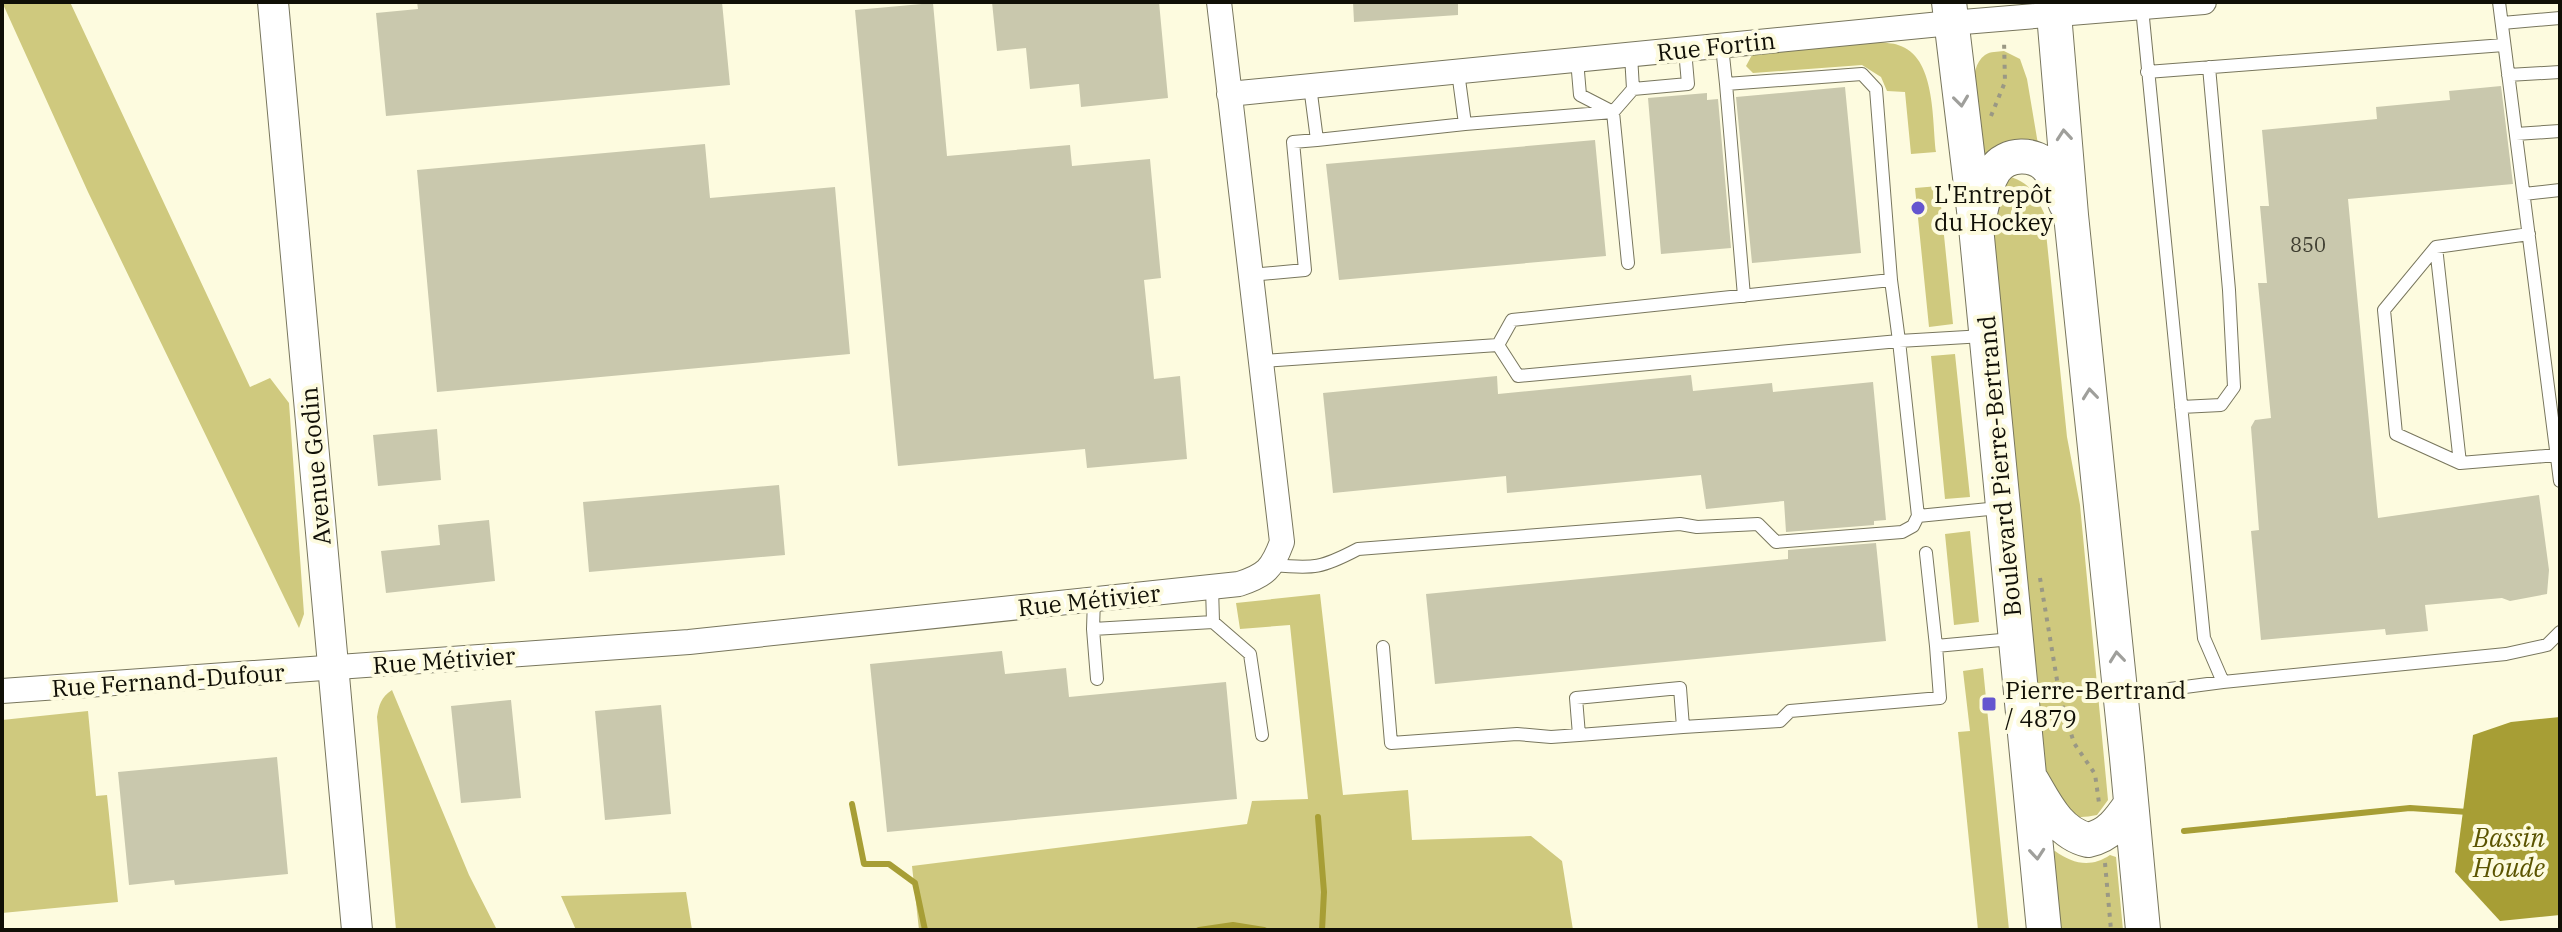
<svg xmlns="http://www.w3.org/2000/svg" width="2562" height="932" font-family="'IBM Plex Serif',serif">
  <rect width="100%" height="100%" fill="#fdfbdf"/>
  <!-- green -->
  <path fill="#cfc97e" d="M 2,2 L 70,2 L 250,387 L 270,378 L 289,403 L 304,614 L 299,628 L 88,192 Z
    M 1879,42 C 1885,43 1893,43 1898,45 C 1936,56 1932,120 1936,152 L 1911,154 L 1905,92 L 1887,91 L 1881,77 L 1862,65 L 1753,73 L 1746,66 L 1752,55 Z
    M 2004,51 L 2020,59 L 2027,79 L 2041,162 L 1981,162 C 1978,136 1962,71 1985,55 C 1991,51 1997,52 2004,51 Z
    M 2008,176 C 2031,183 2034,193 2044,213 L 2067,437 L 2080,505 L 2108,800 L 2097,815 C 2073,820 2066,816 2049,799 L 1989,215 Z
    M 1939,186 L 1953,324 L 1929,327 L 1915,188 Z
    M 1955,354 L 1970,497 L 1945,499 L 1931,356 Z
    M 1970,531 L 1979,622 L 1954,625 L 1945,534 Z
    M 1320,594 L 1343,795 L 1408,790 L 1412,840 L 1531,836 L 1562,861 L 1573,930 L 919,930 L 912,866 L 1247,824 L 1252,801 L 1308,799 L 1290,625 L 1240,629 L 1236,603 Z
    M 1983,668 L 2009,930 L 1978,930 L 1958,732 L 1970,731 L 1963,671 Z
    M 392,690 L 469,875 L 497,930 L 396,930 L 377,717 C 379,705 381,697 392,690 Z
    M 88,711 L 96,796 L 107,795 L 118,902 L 2,913 L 2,720 Z
    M 2055,851 C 2073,864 2091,868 2110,855 L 2116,857 L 2123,930 L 2057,930 L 2049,853 Z
    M 686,892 L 692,930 L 576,930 L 561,896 Z"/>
  <!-- water -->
  <path fill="#a79e35" d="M 2560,717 L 2560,915 L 2500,921 L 2455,872 L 2473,735 L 2511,722 Z"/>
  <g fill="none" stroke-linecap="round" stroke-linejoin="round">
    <!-- stream -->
    <path stroke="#a79e35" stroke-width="6" d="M 852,804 L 864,864 L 889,864 L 915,883 L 925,930
      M 1318,817 L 1324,892 L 1322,930
      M 2184,831 L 2410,808 L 2468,812
      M 1199,930 L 1233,925 L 1264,930"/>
  </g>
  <!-- building -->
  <path fill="#c9c8ad" d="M 417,2 L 722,2 L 730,85 L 386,116 L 376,13 L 418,9 Z
    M 992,2 L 1159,2 L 1168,98 L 1081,107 L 1079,84 L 1030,89 L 1026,48 L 997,51 Z
    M 1353,2 L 1458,2 L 1458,15 L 1354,22 Z
    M 933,3 L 947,156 L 1070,145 L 1072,166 L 1150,159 L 1161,278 L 1144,280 L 1154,379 L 1180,376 L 1187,459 L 1087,468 L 1085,449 L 898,466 L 855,10 Z
    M 2501,86 L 2513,184 L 2348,199 L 2378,518 L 2539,495 L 2549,570 L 2547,594 L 2510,601 L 2502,598 L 2425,605 L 2428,631 L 2386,635 L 2385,629 L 2261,640 L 2251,531 L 2259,530 L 2251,427 L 2255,420 L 2271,418 L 2258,283 L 2267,283 L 2260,206 L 2269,206 L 2262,130 L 2377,119 L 2376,107 L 2450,100 L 2449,91 Z
    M 1845,87 L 1861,253 L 1752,263 L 1736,97 Z
    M 1707,93 L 1707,100 L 1718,99 L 1731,248 L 1661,254 L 1648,98 Z
    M 1595,140 L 1606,256 L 1339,280 L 1326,164 Z
    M 705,144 L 710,198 L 835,187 L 850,354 L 437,392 L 417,170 Z
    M 1691,375 L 1693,391 L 1772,383 L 1773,392 L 1873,382 L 1886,520 L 1874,521 L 1874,525 L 1786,532 L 1784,501 L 1706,509 L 1701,475 L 1507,493 L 1506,476 L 1333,493 L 1323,393 L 1497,376 L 1498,394 Z
    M 437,429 L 441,480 L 378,486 L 373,435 Z
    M 779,485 L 785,555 L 589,572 L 583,502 Z
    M 489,520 L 495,581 L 386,593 L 381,551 L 440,545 L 438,525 Z
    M 1876,543 L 1886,641 L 1435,684 L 1426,594 L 1788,559 L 1788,550 Z
    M 1002,651 L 1005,674 L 1066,668 L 1069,697 L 1226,682 L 1237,799 L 887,832 L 870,664 Z
    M 511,700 L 521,798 L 461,803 L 451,706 Z
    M 661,705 L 671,814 L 605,820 L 595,711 Z
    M 277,757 L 288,874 L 175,885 L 174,880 L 129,885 L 118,772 Z"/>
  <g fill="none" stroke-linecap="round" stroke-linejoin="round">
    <!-- service casing -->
    <g stroke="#78765d" stroke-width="14">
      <path id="service" d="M 2499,2 L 2560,481
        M 2142,8 L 2204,638 L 2223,682
        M 2502,23 L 2560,18
        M 1722,46 L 1726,84
        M 1631,55 L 1633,89 L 1688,84 L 1685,50
        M 1577,60 L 1580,95 L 1613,112 L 1633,89
        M 1458,72 L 1465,124 L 1613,112 L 1628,263
        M 2147,72 L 2504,45
        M 2508,75 L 2560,72
        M 1310,86 L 1317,140 L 1465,124
        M 2516,134 L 2560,131
        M 2524,194 L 2560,190
        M 2436,247 L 2384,310 L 2396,434 L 2460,463 L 2436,247 L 2529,234
        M 1250,275 L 1305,270 L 1293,142 L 1317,140
        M 1891,280 L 1899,341 L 1518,376 L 1498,345 L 1512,320 Z
        M 1744,296 L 1726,84 L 1862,74 L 1876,89 L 1891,280
        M 1261,361 L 1498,345
        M 2181,407 L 2221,405 L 2234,387 L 2229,290 L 2209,67
        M 2460,463 L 2557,455
        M 1918,516 L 1899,341 L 1984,336
        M 1926,553 L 1936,646 L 2012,639
        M 1274,565 C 1314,569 1322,568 1358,549 L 1680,524 L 1697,527 L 1758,524 L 1776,542 L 1902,532 L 1913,526 L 1918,516 L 1999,508
        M 1212,587 L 1213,622
        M 1094,599 L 1093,629 L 1097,679
        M 1093,629 L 1213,622 L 1250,654 L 1262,735
        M 1383,647 L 1391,743 L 1517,734 L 1551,737 L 1579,735
        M 2124,695 L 2223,682 L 2506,654 L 2547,645 L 2560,632
        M 1683,727 L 1579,735 L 1576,698 L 1680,688 L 1683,727 L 1780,721 L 1790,711 L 1940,698 L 1936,646"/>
    </g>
    <!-- minor casing -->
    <g stroke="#78765d" stroke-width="26">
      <path id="minor" d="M 1229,94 L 1951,23 L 2204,2
        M 2,691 L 689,642 L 1239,584 C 1266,575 1272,569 1282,542 L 1219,2"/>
    </g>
    <!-- tertiary casing -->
    <g stroke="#78765d" stroke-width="32">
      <path id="tertiary" d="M 273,2 L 357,930"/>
    </g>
    <!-- secondary casing -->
    <g stroke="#78765d" stroke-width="36">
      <path id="secondary" d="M 1949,2 L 1976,227 L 2044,930
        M 2053,2 L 2071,215 L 2127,758 L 2143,930
        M 1980,213 C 1983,200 1986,183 1994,171 C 2006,152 2036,152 2049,169 C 2057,179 2061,192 2066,204
        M 2032,781 C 2046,805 2059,833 2088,840 C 2109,836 2120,820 2131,804"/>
    </g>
    <!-- path -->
    <path stroke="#9a9884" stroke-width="4" stroke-dasharray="4 6" stroke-linecap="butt" d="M 1991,116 L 2005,82 L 2004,40
      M 2040,578 L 2060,698 L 2074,743 L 2095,774 L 2099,803
      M 2105,863 L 2111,930"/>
    <!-- service -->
    <use href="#service" stroke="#fff" stroke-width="12"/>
    <!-- minor -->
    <use href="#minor" stroke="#fff" stroke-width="24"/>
    <!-- tertiary -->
    <use href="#tertiary" stroke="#fff" stroke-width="30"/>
    <!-- secondary -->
    <use href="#secondary" stroke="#fff" stroke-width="34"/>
  </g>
  <!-- one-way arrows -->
  <defs><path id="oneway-chevron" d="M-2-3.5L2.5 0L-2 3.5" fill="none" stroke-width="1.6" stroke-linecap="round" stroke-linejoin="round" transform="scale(2)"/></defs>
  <g stroke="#9f9f9b">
    <use href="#oneway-chevron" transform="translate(1961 101) rotate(83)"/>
    <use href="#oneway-chevron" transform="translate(2064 135) rotate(-95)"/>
    <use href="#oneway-chevron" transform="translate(2090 394) rotate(-96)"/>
    <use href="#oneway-chevron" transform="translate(2117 657) rotate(-96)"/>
    <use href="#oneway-chevron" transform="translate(2037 854) rotate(85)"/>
  </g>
  <!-- markers -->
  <g fill="#6556cf" stroke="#fdfbdf" stroke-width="3">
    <circle cx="1918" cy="208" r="8"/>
    <rect x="1981" y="696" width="16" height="16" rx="4"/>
  </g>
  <g text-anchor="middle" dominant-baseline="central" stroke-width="8" stroke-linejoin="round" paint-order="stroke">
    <!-- number labels -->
    <g font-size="20" fill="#3e3d30">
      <text x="2308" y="244">850</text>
    </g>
    <!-- street labels -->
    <g font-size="24" fill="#100f06" stroke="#fdfbdf">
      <text transform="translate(1716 46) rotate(-6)">Rue Fortin</text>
      <text transform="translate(315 466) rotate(-95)">Avenue Godin</text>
      <text transform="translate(1999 466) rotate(-95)">Boulevard Pierre-Bertrand</text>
      <text transform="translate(1089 600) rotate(-6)">Rue Métivier</text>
      <text transform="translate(444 660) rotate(-4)">Rue Métivier</text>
      <text transform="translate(168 680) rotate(-4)">Rue Fernand-Dufour</text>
    </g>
    <!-- poi labels -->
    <g font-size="24" fill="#100f06" stroke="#fdfbdf" text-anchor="start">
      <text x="1934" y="194">L'Entrepôt<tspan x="1934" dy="28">du Hockey</tspan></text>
      <text x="2005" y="690">Pierre-Bertrand<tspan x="2005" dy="28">/ 4879</tspan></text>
    </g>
    <!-- water labels -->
    <g font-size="26" font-style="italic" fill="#5b5401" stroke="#fdfbdf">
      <text x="2509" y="837">Bassin<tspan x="2509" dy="30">Houde</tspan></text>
    </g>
  </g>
  <!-- border -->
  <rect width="2562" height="932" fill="none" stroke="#100f06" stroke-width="8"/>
</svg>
